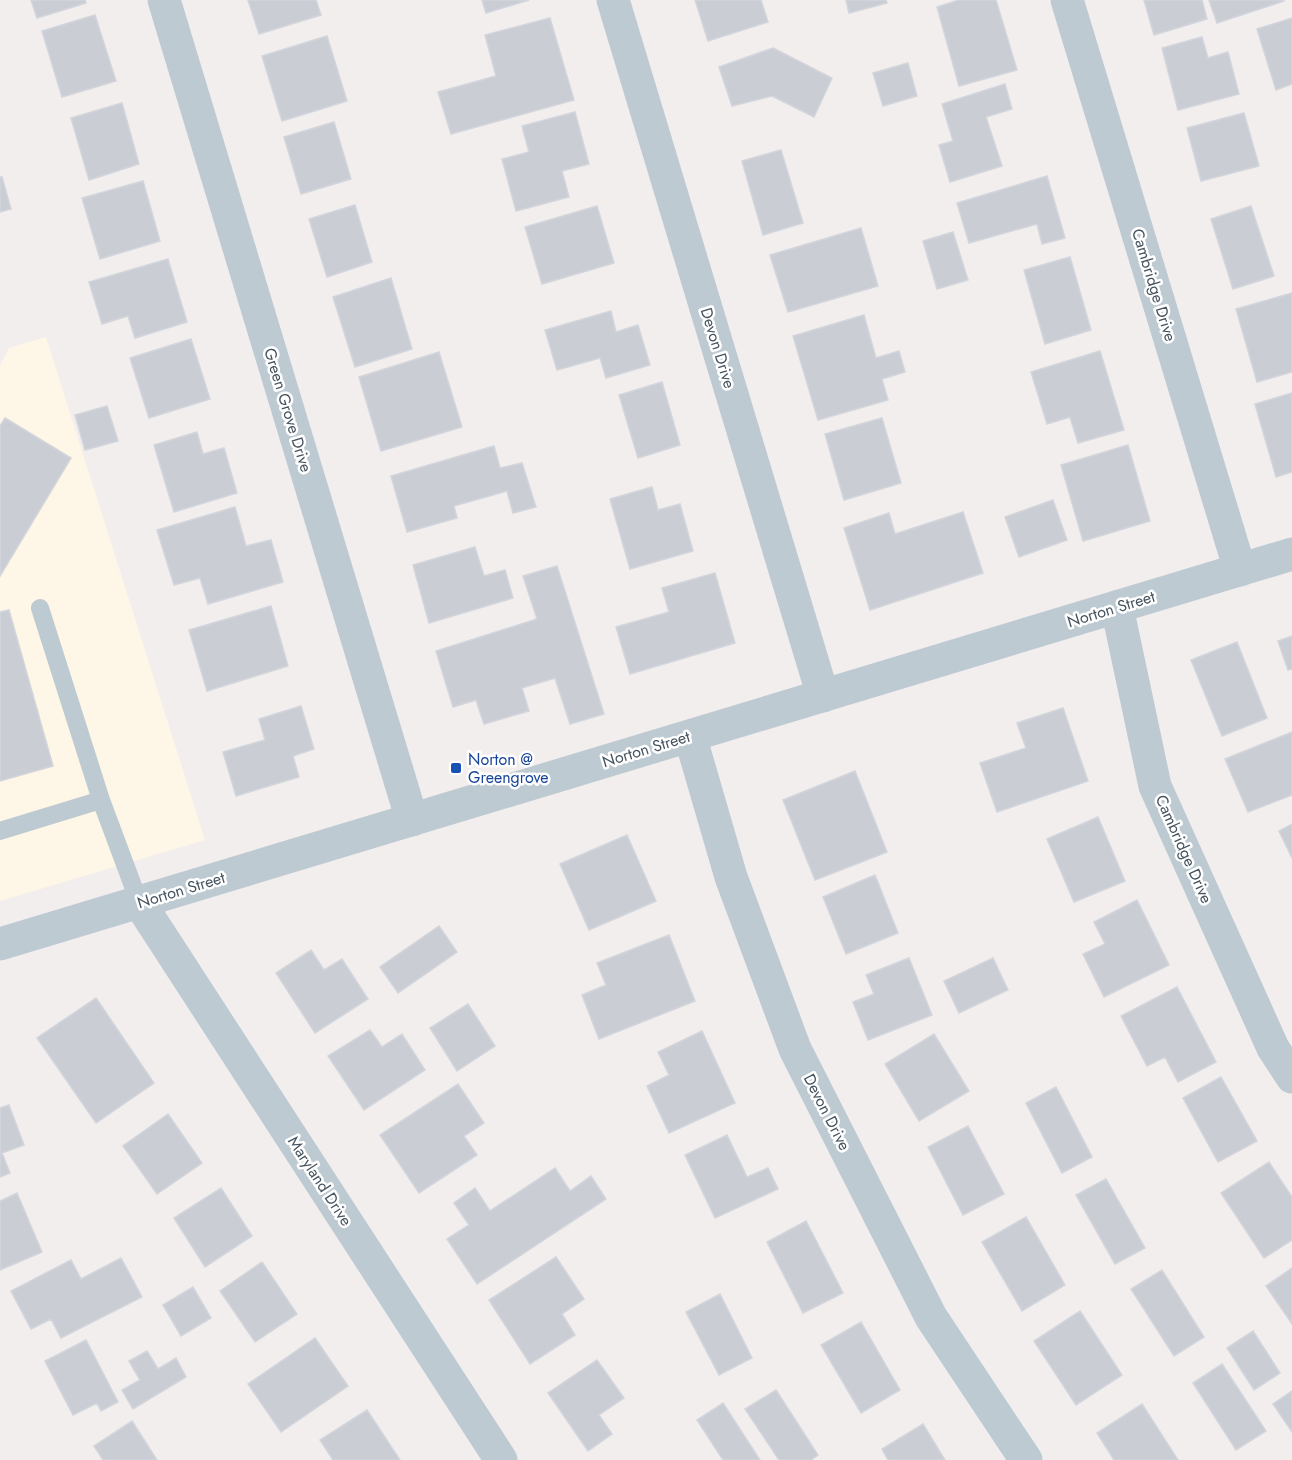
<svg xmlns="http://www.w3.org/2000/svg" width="1292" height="1460" font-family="Jost,sans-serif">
  <rect width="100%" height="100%" fill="#f2eeee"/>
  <!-- commercial -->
  <path fill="#fef6e6" d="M 46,337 L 205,840 L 0,901 L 0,365 L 9,348 Z"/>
  <!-- building -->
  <path fill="#caced4" stroke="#d2d5db" stroke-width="1.5" d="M 31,0 L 85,0 L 86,3 L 37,18 Z
    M 248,0 L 316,0 L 321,15 L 259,34 Z
    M 482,0 L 529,0 L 486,13 Z
    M 695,0 L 761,0 L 768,22 L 708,41 Z
    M 846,0 L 886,0 L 887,3 L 849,13 Z
    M 959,0 L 996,0 L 1017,70 L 959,86 L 937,7 Z
    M 1144,0 L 1202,0 L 1207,19 L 1154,35 Z
    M 1209,0 L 1284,0 L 1284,1 L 1217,23 Z
    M 95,15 L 116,81 L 62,97 L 42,31 Z
    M 550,18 L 574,100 L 451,134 L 438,92 L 496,76 L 485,35 Z
    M 1292,18 L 1292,84 L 1276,90 L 1257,29 Z
    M 327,36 L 347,101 L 282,121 L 262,56 Z
    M 1202,37 L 1208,58 L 1228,52 L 1239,94 L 1178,110 L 1162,48 Z
    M 773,48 L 832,78 L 814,117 L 772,96 L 732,106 L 719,67 Z
    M 908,63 L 917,96 L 883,106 L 873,73 Z
    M 1005,84 L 1012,109 L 986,117 L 1002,166 L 950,182 L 939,145 L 953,141 L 942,104 Z
    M 122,103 L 139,164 L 89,180 L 71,118 Z
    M 575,112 L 589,164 L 562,171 L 569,197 L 516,211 L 502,159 L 529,152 L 522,126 Z
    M 1244,113 L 1259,166 L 1201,181 L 1187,128 Z
    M 334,122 L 351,179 L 301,194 L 284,137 Z
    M 781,150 L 803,223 L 763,235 L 742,161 Z
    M 1047,176 L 1065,238 L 1042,244 L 1037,224 L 969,243 L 957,203 Z
    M 0,177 L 2,177 L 11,209 L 0,212 Z
    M 143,181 L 160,241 L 100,259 L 82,198 Z
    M 355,205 L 372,262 L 327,277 L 309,219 Z
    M 597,206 L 614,263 L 542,284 L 525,227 Z
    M 1251,206 L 1274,276 L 1233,289 L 1211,219 Z
    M 861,228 L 878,286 L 788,312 L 770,255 Z
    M 953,232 L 968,280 L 937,289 L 923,241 Z
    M 1070,257 L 1091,330 L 1045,344 L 1024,270 Z
    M 168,259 L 187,322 L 135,338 L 128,316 L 102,324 L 89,282 Z
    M 391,278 L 412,349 L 355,367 L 333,297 Z
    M 1292,293 L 1292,372 L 1257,382 L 1236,309 Z
    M 611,311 L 616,332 L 638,325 L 650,365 L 606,378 L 600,358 L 557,370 L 545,330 Z
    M 864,315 L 876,358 L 899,351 L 905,372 L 882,379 L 888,400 L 818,420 L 793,336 Z
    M 191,339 L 210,399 L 149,418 L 130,358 Z
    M 1100,351 L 1124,430 L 1078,443 L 1070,417 L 1047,424 L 1031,372 Z
    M 439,352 L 462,427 L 381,451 L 359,377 Z
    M 662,382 L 680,445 L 638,458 L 619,395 Z
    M 1292,393 L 1292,472 L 1276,477 L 1255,404 Z
    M 107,406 L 118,441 L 85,450 L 75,415 Z
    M 5,418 L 71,458 L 0,576 L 0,426 Z
    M 882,418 L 901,483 L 844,500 L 825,434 Z
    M 197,432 L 203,454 L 224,448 L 237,493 L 174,512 L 154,445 Z
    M 1128,445 L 1150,521 L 1083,541 L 1061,465 Z
    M 494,446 L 500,468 L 522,463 L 536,507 L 513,513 L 507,491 L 454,506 L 457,518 L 407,532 L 391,476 Z
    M 652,487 L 658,510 L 680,504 L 693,551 L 630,569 L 610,499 Z
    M 1053,500 L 1067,540 L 1019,557 L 1005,517 Z
    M 235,507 L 246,546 L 271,540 L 283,582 L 208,604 L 200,578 L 174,585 L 157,530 Z
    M 963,512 L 983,573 L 870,610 L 844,528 L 889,513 L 895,534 Z
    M 475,547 L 484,576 L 505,570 L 513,598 L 429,623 L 413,565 Z
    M 557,566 L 604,714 L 570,724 L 555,678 L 522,688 L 529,711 L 484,724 L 476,700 L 453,707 L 436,651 L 537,619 L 523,576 Z
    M 715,573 L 735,643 L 630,674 L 616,627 L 669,612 L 662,588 Z
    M 271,606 L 288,666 L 207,691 L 189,630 Z
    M 9,610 L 53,766 L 0,781 L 0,612 Z
    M 1292,636 L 1292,669 L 1288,670 L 1278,641 Z
    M 1237,642 L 1267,718 L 1222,736 L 1191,660 Z
    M 301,706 L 314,749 L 293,756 L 299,777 L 236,796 L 223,752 L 265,740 L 259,719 Z
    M 1063,708 L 1088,781 L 997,812 L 980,763 L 1026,748 L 1017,723 Z
    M 1292,732 L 1292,795 L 1248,812 L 1225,759 Z
    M 855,771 L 887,852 L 815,880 L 783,800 Z
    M 1098,817 L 1125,881 L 1074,902 L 1047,839 Z
    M 1292,824 L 1292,858 L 1279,831 Z
    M 627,835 L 656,901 L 589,930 L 560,864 Z
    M 875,875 L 898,933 L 846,954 L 823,897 Z
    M 1137,900 L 1169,965 L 1104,997 L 1083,954 L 1105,944 L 1094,922 Z
    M 439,926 L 457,952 L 398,993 L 380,967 Z
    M 669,935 L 695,1001 L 599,1039 L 582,995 L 606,985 L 597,963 Z
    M 311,950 L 324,970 L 342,959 L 368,999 L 315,1033 L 276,973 Z
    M 909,958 L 932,1015 L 868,1040 L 853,1002 L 874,994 L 866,975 Z
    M 993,958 L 1008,990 L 959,1013 L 944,981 Z
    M 1177,987 L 1216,1062 L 1178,1082 L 1165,1057 L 1147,1066 L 1121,1016 Z
    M 96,998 L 154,1083 L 96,1123 L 37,1038 Z
    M 468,1004 L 495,1046 L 457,1071 L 430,1028 Z
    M 370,1030 L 382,1047 L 402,1034 L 425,1070 L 364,1110 L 328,1056 Z
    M 702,1031 L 735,1103 L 669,1133 L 647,1086 L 669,1075 L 658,1052 Z
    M 934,1034 L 969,1091 L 919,1121 L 885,1064 Z
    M 1221,1077 L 1257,1141 L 1218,1162 L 1183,1098 Z
    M 458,1084 L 484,1123 L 464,1136 L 477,1155 L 419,1193 L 380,1135 Z
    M 1056,1087 L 1092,1157 L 1062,1173 L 1026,1103 Z
    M 9,1105 L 24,1145 L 2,1153 L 10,1173 L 0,1177 L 0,1108 Z
    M 168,1114 L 202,1163 L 157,1194 L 123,1146 Z
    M 968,1126 L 1004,1194 L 963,1215 L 928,1147 Z
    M 727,1135 L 747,1177 L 768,1168 L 778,1189 L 715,1218 L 685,1155 Z
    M 1269,1162 L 1292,1197 L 1292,1240 L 1264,1258 L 1221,1193 Z
    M 555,1168 L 570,1191 L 591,1176 L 606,1199 L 477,1284 L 447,1239 L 469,1225 L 454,1203 L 475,1188 L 490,1211 Z
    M 1106,1179 L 1145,1248 L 1115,1264 L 1076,1195 Z
    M 221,1188 L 252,1236 L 205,1267 L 174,1218 Z
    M 17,1193 L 42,1252 L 0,1270 L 0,1201 Z
    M 1026,1217 L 1065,1285 L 1022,1311 L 982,1242 Z
    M 806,1221 L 843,1293 L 803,1313 L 767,1242 Z
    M 556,1257 L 584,1299 L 562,1314 L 575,1335 L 530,1364 L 489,1300 Z
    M 121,1258 L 142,1297 L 61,1338 L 51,1319 L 31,1329 L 11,1291 L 71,1260 L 81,1279 Z
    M 262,1262 L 297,1314 L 255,1342 L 220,1291 Z
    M 1292,1268 L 1292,1324 L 1266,1286 Z
    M 1162,1270 L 1204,1337 L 1174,1356 L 1131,1289 Z
    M 193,1287 L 211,1318 L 181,1336 L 163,1305 Z
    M 720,1294 L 752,1358 L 719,1375 L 686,1312 Z
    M 1080,1311 L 1122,1375 L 1076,1405 L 1034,1341 Z
    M 861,1322 L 900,1390 L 861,1413 L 821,1345 Z
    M 1253,1331 L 1280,1373 L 1254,1390 L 1227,1348 Z
    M 315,1338 L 348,1386 L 281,1432 L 248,1384 Z
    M 86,1340 L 118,1402 L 101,1411 L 97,1403 L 73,1415 L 45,1361 Z
    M 147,1351 L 158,1369 L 176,1358 L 186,1377 L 133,1409 L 122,1390 L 140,1380 L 129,1361 Z
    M 597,1360 L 624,1398 L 599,1415 L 612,1434 L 588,1451 L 548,1393 Z
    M 1222,1364 L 1266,1431 L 1236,1450 L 1193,1383 Z
    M 776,1390 L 818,1455 L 811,1460 L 779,1460 L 745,1409 Z
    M 1292,1391 L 1292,1432 L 1273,1404 Z
    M 723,1403 L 760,1460 L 723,1460 L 697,1420 Z
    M 1142,1404 L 1178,1460 L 1114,1460 L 1097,1433 Z
    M 367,1410 L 400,1460 L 333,1460 L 320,1440 Z
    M 132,1421 L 157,1460 L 103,1460 L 94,1446 Z
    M 923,1424 L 945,1460 L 888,1460 L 882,1449 Z"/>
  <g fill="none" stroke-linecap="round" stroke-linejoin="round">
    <!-- service -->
    <path stroke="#becad2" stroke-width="18" d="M 40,608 L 101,800
      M 0,831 L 101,800 L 139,902"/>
    <!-- minor -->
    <path stroke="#becad2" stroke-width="33" d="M 164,0 L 412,820
      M 613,0 L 823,696
      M 1067,0 L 1240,570
      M 1117,607 L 1155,786 L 1273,1048 L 1292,1077
      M 690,736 L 731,877 L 795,1049 L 931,1317 L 1026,1460
      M 139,902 L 501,1460"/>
    <!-- tertiary -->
    <path stroke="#becad2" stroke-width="33" d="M 0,944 L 1292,554"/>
  </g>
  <!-- markers -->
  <rect fill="#1a4fb4" stroke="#fff" stroke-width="2" x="450" y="762" width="12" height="12" rx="3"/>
  <g text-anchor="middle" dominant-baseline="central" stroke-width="5" stroke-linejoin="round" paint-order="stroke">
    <!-- street labels -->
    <g font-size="16" fill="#45535e" stroke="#fff">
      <text transform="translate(1154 285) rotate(73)">Cambridge Drive</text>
      <text transform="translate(718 348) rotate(73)">Devon Drive</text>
      <text transform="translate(288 410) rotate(73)">Green Grove Drive</text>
      <text transform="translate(1111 609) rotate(-17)">Norton Street</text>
      <text transform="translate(646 749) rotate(-17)">Norton Street</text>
      <text transform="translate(1184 849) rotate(66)">Cambridge Drive</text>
      <text transform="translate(181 890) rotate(-17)">Norton Street</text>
      <text transform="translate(827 1112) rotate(63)">Devon Drive</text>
      <text transform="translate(320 1181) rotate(57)">Maryland Drive</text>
    </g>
    <!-- transit labels -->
    <g font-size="16" fill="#164399" stroke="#fff" text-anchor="start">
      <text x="468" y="759">Norton @<tspan x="468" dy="18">Greengrove</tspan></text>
    </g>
  </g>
</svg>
